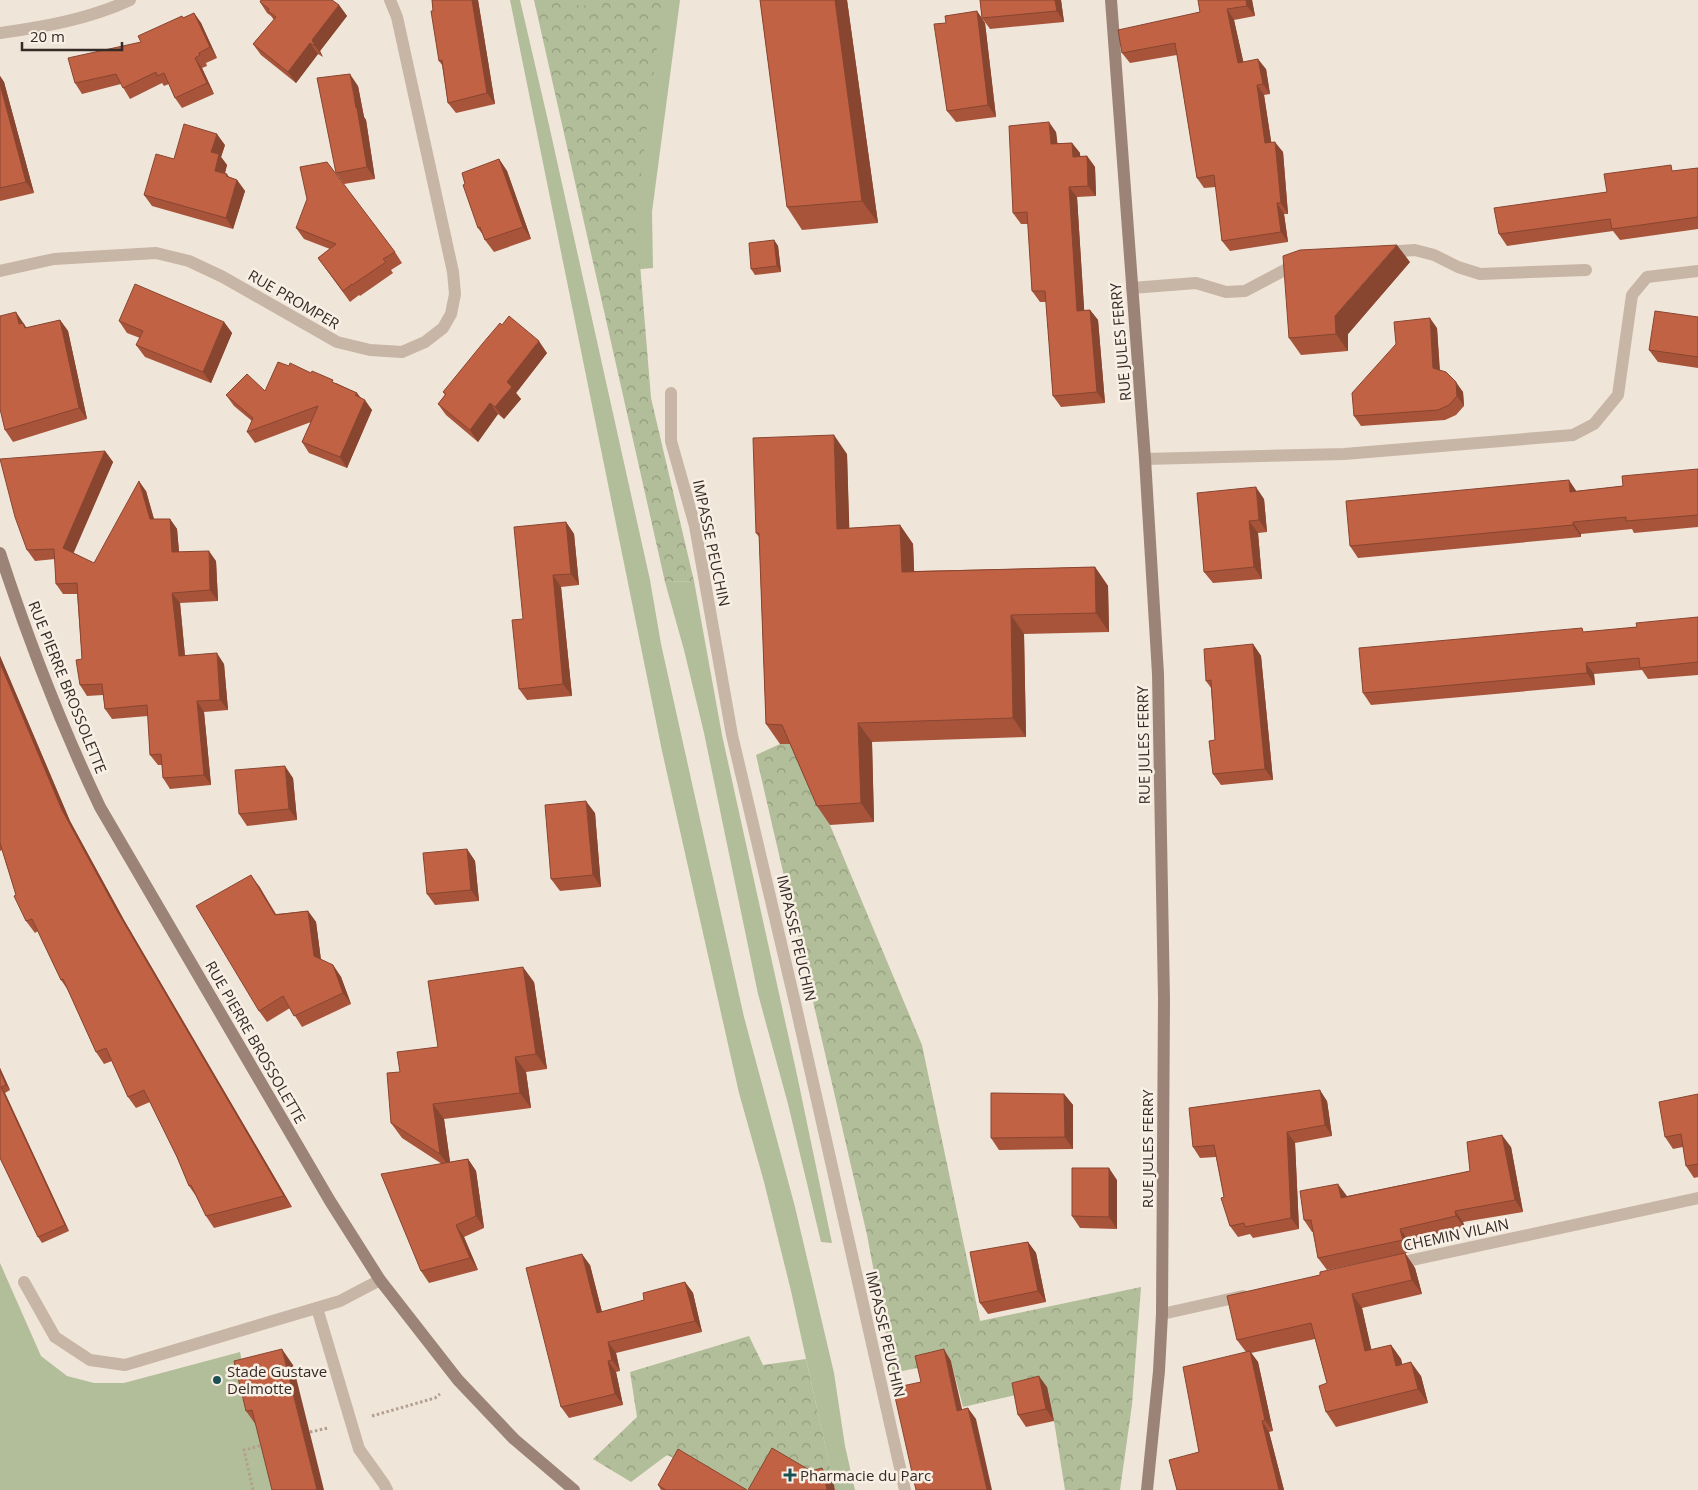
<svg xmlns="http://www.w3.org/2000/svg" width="1698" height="1490" font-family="'Open Sans',sans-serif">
  <defs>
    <pattern id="forest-crowns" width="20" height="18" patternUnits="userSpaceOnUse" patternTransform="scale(1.25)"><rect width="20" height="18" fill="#b2be99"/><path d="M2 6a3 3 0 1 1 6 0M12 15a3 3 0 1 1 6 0" fill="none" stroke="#929b7d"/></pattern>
  </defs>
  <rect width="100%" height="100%" fill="#f0e5d9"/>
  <!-- grass -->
  <path fill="#b2be99" d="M 510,0 L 520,0 L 549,125 L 650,580 L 661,644 L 744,1017 L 795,1207 L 834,1373 L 845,1446 L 855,1490 L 835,1490 L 791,1291 L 764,1182 L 739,1093 L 662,751 Z
    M 556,0 L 680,0 L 652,212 L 653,268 L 619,271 Z
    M 694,581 L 722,735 L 797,1075 L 832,1243 L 821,1242 L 788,1104 L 758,994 L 704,733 L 684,650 L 665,582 Z
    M 0,1263 L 41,1356 L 67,1376 L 94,1383 L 124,1383 L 240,1352 L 245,1376 L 324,1490 L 0,1490 Z"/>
  <!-- forest -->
  <path fill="url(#forest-crowns)" d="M 534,0 L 573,0 L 574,5 L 598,6 L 599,0 L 666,0 L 659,31 L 636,215 L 651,398 L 694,581 L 665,582 Z
    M 780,744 L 795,744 L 830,825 L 922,1045 L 980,1321 L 1141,1287 L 1132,1405 L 1120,1490 L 1065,1490 L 1054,1421 L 1047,1388 L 963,1407 L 951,1361 L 893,1373 L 867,1235 L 756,755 Z
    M 749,1336 L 763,1365 L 806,1359 L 834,1485 L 823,1488 L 730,1490 L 691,1466 L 667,1455 L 631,1482 L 593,1459 L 637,1417 L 630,1372 Z"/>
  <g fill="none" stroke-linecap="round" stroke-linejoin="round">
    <!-- path -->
    <path stroke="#b39f90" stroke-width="3" stroke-dasharray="2.5 2.5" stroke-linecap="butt" d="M 372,1416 L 435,1398 L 440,1394
      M 310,1432 L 328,1428
      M 253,1490 L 244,1450 L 263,1445"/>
    <!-- lane -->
    <path stroke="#c7b5a5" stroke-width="12" d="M 1385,252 L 1415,250 L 1434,255 L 1458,267 L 1480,274 L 1586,270
      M 1132,288 L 1196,283 L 1226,292 L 1245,291 L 1298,263
      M 671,393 L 671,441 L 695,526 L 732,735 L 796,1007 L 905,1490
      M 317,1308 L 359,1449 L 384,1484 L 387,1490"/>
    <!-- street -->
    <path stroke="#c7b5a5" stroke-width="12" d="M 0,33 C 44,27 89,19 130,0
      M 0,271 L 54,259 L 156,253 L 189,261 L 223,277 L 337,342 L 370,350 L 402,352 L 425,342 L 443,328 L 451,314 L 455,294 L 453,272 L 397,17 L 390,0
      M 1145,459 L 1344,454 L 1573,435 L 1594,424 L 1618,395 L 1632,295 L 1647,277 L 1698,271
      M 1394,1264 L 1698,1198
      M 24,1282 L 55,1337 L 90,1360 L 125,1365 L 340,1301 L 380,1280
      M 1162,1314 L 1243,1296"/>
    <!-- secondary -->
    <path stroke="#9b8477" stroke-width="12" d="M 1111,0 L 1145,459 L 1158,674 L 1164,999 L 1162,1314 L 1159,1371 L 1147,1490
      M 0,553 C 28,639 61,725 100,807 L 330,1201 L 380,1280 L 458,1380 L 514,1439 L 574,1490"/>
  </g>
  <!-- wall -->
  <path fill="#a7543b" d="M 432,0 L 478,0 L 495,104 L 456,113 L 448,103 L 442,65 L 439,61 Z
    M 760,0 L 847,0 L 878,223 L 802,230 L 787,207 Z
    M 980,0 L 1061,0 L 1064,22 L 990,29 L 982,18 Z
    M 1252,0 L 1255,16 L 1234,20 L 1243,62 L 1266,69 L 1270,94 L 1264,95 L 1271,142 L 1283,152 L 1288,214 L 1284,214 L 1288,242 L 1230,251 L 1222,241 L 1216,187 L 1204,188 L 1197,178 L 1177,55 L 1130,63 L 1122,53 L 1200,12 Z
    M 260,2 L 339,5 L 347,16 L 320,51 L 323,57 L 318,54 L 296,83 L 261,55 L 253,44 L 274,20 L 271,16 L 267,13 Z
    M 977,11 L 985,23 L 996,117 L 956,122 L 947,111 L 946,23 Z
    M 194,13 L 201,23 L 217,58 L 206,63 L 207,66 L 202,68 L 214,94 L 182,108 L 175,98 L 169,84 L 164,86 L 162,83 L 130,99 L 121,84 L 82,94 L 75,83 L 141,42 L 183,18 Z
    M 0,76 L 4,82 L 34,193 L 0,201 Z
    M 358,86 L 364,117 L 366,120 L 375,179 L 344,184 L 336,173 Z
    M 1056,132 L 1057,143 L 1072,143 L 1080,153 L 1080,156 L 1087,156 L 1095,167 L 1096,196 L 1077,197 L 1084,310 L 1090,310 L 1098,320 L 1105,403 L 1061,407 L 1053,396 L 1046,302 L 1040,302 L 1032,291 L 1028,224 L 1021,224 L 1013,213 Z
    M 225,145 L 221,157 L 227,165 L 225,174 L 227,174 L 229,177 L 237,180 L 245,191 L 233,229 L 152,206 L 144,195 L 174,159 Z
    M 499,159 L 507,171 L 531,239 L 494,252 L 485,240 L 483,235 L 478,228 Z
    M 1698,168 L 1698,229 L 1620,240 L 1613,231 L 1507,246 L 1499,234 L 1607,192 L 1676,171 Z
    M 296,228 L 395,252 L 402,263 L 391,270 L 393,273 L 360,296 L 359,295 L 350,302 L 318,258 L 330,249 L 304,239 Z
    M 774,240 L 778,246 L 781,272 L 755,275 L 751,269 Z
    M 1410,262 L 1348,334 L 1348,351 L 1301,355 L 1289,338 Z
    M 1698,317 L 1698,368 L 1658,362 L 1649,350 Z
    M 60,320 L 68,331 L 87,419 L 13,442 L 5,430 L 24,324 L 26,328 Z
    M 119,321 L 224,322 L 232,333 L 211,383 L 145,357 L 136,345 L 140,338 L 127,333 Z
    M 502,325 L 547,353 L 516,393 L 521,399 L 504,419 L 498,414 L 478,442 L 446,415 L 438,404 L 445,395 L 443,392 Z
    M 1437,328 L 1440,370 L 1463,392 L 1464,406 L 1456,415 L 1445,420 L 1361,426 L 1354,416 Z
    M 336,383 L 357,393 L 360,398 L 372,410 L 347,468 L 309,453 L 302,442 L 311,422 L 255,443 L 247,432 L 252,421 L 234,406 L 226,395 Z
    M 105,451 L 113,462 L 73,553 L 94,563 L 146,491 L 154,519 L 170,519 L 177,529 L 179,552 L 216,561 L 218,601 L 180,603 L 185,656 L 224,664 L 228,710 L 204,712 L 211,785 L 170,789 L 163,778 L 162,765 L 158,765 L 150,755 L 148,716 L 112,719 L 105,709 L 103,695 L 87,696 L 80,685 L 82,659 L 77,594 L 63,594 L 56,584 L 55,559 L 35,561 L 27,550 Z
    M 847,454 L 849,528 L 900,525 L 913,544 L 914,571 L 1095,567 L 1108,586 L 1109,632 L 1024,634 L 1026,737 L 872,742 L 874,822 L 830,825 L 817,806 L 790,744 L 780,744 L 766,724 L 759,537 L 756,533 Z
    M 1698,469 L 1698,527 L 1634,533 L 1632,529 L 1581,534 L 1581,537 L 1358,558 L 1350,546 L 1577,491 L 1623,486 Z
    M 1264,499 L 1267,532 L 1258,533 L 1262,579 L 1213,583 L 1204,572 Z
    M 566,522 L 574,534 L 579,585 L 561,587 L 572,696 L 527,700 L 519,689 L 523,619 Z
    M 1698,617 L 1698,675 L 1648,679 L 1642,670 L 1594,674 L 1595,685 L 1371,705 L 1363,693 L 1585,632 L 1637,627 Z
    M 1253,644 L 1261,656 L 1273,780 L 1221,785 L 1213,774 L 1215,740 L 1211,688 L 1206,681 Z
    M 0,656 L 70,821 L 124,920 L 292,1207 L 214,1228 L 206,1216 L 196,1196 L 189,1186 L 177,1157 L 150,1102 L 136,1108 L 128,1097 L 112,1061 L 104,1064 L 96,1052 L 68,990 L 61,980 L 38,931 L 35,933 L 26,921 L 16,895 L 2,850 L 0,851 Z
    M 293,778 L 297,820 L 247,826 L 239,814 Z
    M 595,813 L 601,887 L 560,891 L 551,879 Z
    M 467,849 L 475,861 L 479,901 L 435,905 L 427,894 Z
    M 259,886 L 276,914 L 308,911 L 316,922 L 321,960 L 333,965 L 341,977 L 351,1004 L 302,1027 L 290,1008 L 267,1022 L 259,1011 Z
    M 534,982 L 547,1069 L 526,1072 L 531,1108 L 444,1119 L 450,1162 L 468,1159 L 476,1171 L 484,1228 L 464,1237 L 478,1270 L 429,1283 L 421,1271 L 442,1164 L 402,1138 L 391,1123 L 400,1072 Z
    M 0,1068 L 10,1090 L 5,1093 L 69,1231 L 42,1243 L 38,1237 L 0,1158 Z
    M 1064,1094 L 1073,1105 L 1073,1149 L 999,1150 L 991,1138 Z
    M 1698,1094 L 1698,1177 L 1694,1178 L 1686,1166 L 1683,1147 L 1673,1149 L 1665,1137 Z
    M 1327,1101 L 1332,1136 L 1295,1143 L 1299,1229 L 1253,1238 L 1250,1234 L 1238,1237 L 1230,1226 L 1216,1157 L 1200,1158 L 1193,1147 Z
    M 1511,1147 L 1523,1212 L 1463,1222 L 1465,1228 L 1408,1240 L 1411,1252 L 1327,1270 L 1318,1258 L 1313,1232 L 1312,1232 L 1304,1220 L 1347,1196 L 1470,1171 Z
    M 1117,1180 L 1117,1229 L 1080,1228 L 1072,1216 Z
    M 1028,1242 L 1036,1253 L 1046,1302 L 988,1314 L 980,1303 Z
    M 1405,1253 L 1415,1268 L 1422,1294 L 1362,1308 L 1371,1350 L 1391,1345 L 1401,1359 L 1402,1364 L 1421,1376 L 1428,1403 L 1336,1427 L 1326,1412 L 1327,1383 L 1315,1339 L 1251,1353 L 1258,1362 L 1273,1431 L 1269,1432 L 1284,1490 L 1177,1490 L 1199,1452 L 1246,1352 L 1237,1340 L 1320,1275 Z
    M 590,1265 L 602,1312 L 644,1300 L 685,1282 L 693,1293 L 702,1332 L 616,1353 L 620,1371 L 616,1372 L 623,1405 L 569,1418 L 561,1407 Z
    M 293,1365 L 256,1425 L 246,1411 Z
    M 1047,1387 L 1054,1421 L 1026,1427 L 1018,1415 Z
    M 658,1485 L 747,1490 L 661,1490 Z"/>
  <!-- shaded-wall -->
  <path fill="#884530" d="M 472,0 L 478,0 L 495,104 L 487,93 Z
    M 835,0 L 847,0 L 878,223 L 862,201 Z
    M 1055,0 L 1061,0 L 1064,22 L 1057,11 Z
    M 1246,0 L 1252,0 L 1255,16 L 1247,6 Z
    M 339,5 L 347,16 L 320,51 L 323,57 L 315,46 L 312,40 Z
    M 1227,9 L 1234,20 L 1246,73 L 1238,63 Z
    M 977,11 L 985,23 L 996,117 L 988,105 Z
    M 194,13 L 201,23 L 217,58 L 210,47 Z
    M 310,43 L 318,54 L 296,83 L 288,72 Z
    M 195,58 L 202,68 L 214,94 L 207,83 Z
    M 1258,59 L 1266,69 L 1270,94 L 1263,84 Z
    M 350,74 L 358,86 L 364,117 L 366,120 L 375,179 L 367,167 Z
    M 0,76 L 4,82 L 34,193 L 26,182 L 0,84 Z
    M 1257,85 L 1264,95 L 1273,153 L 1265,143 Z
    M 1049,122 L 1056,132 L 1059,154 L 1051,144 Z
    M 217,134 L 225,145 L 221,157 L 227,165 L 222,182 L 215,171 L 211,152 Z
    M 1275,142 L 1283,152 L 1288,214 L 1281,203 Z
    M 1072,143 L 1080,153 L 1081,167 L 1073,157 Z
    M 1087,156 L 1095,167 L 1096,196 L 1088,186 Z
    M 499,159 L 507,171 L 531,239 L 523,227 Z
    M 237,180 L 245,191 L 233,229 L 226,218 Z
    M 1069,187 L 1077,197 L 1085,322 L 1077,311 Z
    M 1277,203 L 1284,214 L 1288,242 L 1281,232 Z
    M 774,240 L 778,246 L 781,272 L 777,266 Z
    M 1397,245 L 1410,262 L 1348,334 L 1348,351 L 1336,334 L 1335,316 Z
    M 1090,310 L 1098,320 L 1105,403 L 1097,392 Z
    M 16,312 L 24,324 L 31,334 L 19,324 Z
    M 1430,318 L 1437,328 L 1440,378 L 1433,368 Z
    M 60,320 L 68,331 L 87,419 L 79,408 Z
    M 224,322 L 232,333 L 211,383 L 203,372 Z
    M 539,341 L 547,353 L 516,393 L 521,399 L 504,419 L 495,407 L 507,382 Z
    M 1456,382 L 1463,392 L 1464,406 L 1457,396 Z
    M 357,393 L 364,402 L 365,400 L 372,410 L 347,468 L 340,457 Z
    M 490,403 L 498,414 L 478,442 L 470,430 Z
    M 834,435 L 847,454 L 850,548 L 837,529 Z
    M 105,451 L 113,462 L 71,559 L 63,548 Z
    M 1569,480 L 1577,492 L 1570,492 Z
    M 139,481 L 146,491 L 157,530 L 150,519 Z
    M 1256,487 L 1264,499 L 1267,532 L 1259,520 Z
    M 170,519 L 177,529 L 180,563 L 172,552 Z
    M 1249,521 L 1258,533 L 1262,579 L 1254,567 Z
    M 566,522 L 574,534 L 579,585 L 571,574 Z
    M 1573,522 L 1581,534 L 1581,537 L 1573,525 Z
    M 900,525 L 913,544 L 915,591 L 902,572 Z
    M 209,551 L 216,561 L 218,601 L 210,590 Z
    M 1095,567 L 1108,586 L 1109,632 L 1096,613 Z
    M 553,575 L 561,587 L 572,696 L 563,684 Z
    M 172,593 L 180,603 L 186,667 L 179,656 Z
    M 1011,615 L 1024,634 L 1026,737 L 1013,718 Z
    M 1253,644 L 1261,656 L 1273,780 L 1265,769 Z
    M 217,653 L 224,664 L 228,710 L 220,700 Z
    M 0,656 L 70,821 L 124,920 L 292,1207 L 284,1196 L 116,909 L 62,810 L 0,663 Z
    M 1586,663 L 1594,674 L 1595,685 L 1587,673 Z
    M 197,701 L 204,712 L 211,785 L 204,775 Z
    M 858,723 L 872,742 L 874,822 L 861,803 Z
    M 285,766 L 293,778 L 297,820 L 289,809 Z
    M 586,801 L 595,813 L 601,887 L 593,875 Z
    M 467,849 L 475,861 L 479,901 L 471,890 Z
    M 251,875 L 259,886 L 282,926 L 275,915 Z
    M 308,911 L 316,922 L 322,968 L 314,956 Z
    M 333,965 L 341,977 L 351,1004 L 343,993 Z
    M 523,967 L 534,982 L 547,1069 L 536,1054 Z
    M 515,1057 L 526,1072 L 531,1108 L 520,1093 Z
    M 0,1068 L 10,1090 L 6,1085 L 0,1071 Z
    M 1,1087 L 5,1093 L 69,1231 L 65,1225 Z
    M 1320,1090 L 1327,1101 L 1332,1136 L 1325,1125 Z
    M 1064,1094 L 1073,1105 L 1073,1149 L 1065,1137 Z
    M 433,1104 L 444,1119 L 451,1169 L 440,1154 Z
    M 1287,1132 L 1295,1143 L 1299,1229 L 1291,1218 Z
    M 1502,1135 L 1511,1147 L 1523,1212 L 1515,1200 Z
    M 468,1159 L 476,1171 L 484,1228 L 476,1216 Z
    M 1109,1168 L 1117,1180 L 1117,1229 L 1109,1217 Z
    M 1338,1184 L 1347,1196 L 1349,1209 L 1341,1198 Z
    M 1455,1211 L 1463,1222 L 1465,1228 L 1456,1216 Z
    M 456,1225 L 464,1237 L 478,1270 L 470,1258 Z
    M 1400,1229 L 1408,1240 L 1411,1252 L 1403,1240 Z
    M 1028,1242 L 1036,1253 L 1046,1302 L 1038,1291 Z
    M 1405,1253 L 1415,1268 L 1422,1294 L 1412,1280 Z
    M 582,1254 L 590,1265 L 605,1324 L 597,1313 Z
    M 685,1282 L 693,1293 L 702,1332 L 695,1321 Z
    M 1352,1294 L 1362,1308 L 1375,1365 L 1365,1351 Z
    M 608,1342 L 616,1353 L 620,1371 L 612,1360 Z
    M 1391,1345 L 1401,1359 L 1406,1380 L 1396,1366 Z
    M 282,1349 L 293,1365 L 324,1490 L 317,1490 Z
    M 944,1349 L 951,1361 L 965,1422 L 957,1411 Z
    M 1250,1351 L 1258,1362 L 1273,1431 L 1265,1420 Z
    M 608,1361 L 616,1372 L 623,1405 L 615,1394 Z
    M 1411,1362 L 1421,1376 L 1428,1403 L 1418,1389 Z
    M 1039,1376 L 1047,1387 L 1054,1421 L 1046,1409 Z
    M 968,1408 L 976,1419 L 992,1490 L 987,1490 Z
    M 1262,1421 L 1269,1432 L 1284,1490 L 1279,1490 Z
    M 822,1468 L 834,1485 L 835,1490 L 827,1490 Z"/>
  <!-- building -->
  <path fill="#c26245" stroke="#884530" d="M 261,0 L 332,0 L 339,5 L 312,40 L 315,46 L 310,43 L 288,72 L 253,44 L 276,17 L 268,11 L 269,9 L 260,2 Z
    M 432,0 L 472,0 L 487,93 L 448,103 L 442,60 L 439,61 L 431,11 L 433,11 Z
    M 760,0 L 835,0 L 862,201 L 787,207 Z
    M 980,0 L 1055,0 L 1057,11 L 982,18 Z
    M 1198,0 L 1246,0 L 1247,6 L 1227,9 L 1238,63 L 1258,59 L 1263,84 L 1257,85 L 1265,143 L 1275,142 L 1281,203 L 1277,203 L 1281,232 L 1222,241 L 1214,175 L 1197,178 L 1175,43 L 1122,53 L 1118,30 L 1200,12 Z
    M 977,11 L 988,105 L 947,111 L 934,24 L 946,23 L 945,16 Z
    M 194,13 L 210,47 L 199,53 L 200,55 L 195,58 L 207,83 L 175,98 L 164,73 L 157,76 L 156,72 L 123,88 L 116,74 L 75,83 L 68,58 L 141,42 L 138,36 L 182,16 L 183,18 Z
    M 350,74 L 356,108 L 357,108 L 367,167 L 336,173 L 317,78 Z
    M 0,84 L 26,182 L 0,188 Z
    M 1049,122 L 1051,144 L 1072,143 L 1073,157 L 1087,156 L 1088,186 L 1069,187 L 1077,311 L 1090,310 L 1097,392 L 1053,396 L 1045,291 L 1032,291 L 1027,212 L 1013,213 L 1009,126 Z
    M 184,124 L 217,134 L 211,152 L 219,154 L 215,171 L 227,174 L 226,176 L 237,180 L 226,218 L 144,195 L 156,154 L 174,159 Z
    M 499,159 L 523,227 L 485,240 L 480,227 L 478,228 L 463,185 L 465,184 L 462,173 Z
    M 327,162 L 395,252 L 383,259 L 386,262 L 352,285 L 352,284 L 343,291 L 318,258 L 336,244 L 296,228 L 307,199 L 300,167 Z
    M 1671,165 L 1672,171 L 1698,168 L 1698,217 L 1612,229 L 1610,219 L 1499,234 L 1494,208 L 1607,192 L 1604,174 Z
    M 774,240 L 777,266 L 751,269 L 749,243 Z
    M 1397,245 L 1335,316 L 1336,334 L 1289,338 L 1283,256 L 1300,250 Z
    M 135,284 L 224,322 L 203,372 L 136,345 L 143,331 L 119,321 Z
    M 1655,311 L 1698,317 L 1698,357 L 1649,350 Z
    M 16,312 L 19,324 L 23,323 L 25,328 L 60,320 L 79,408 L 5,430 L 0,409 L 0,316 Z
    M 509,316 L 539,341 L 507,382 L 512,387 L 495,407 L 490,403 L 470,430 L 438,404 L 446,394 L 443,392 L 483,343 L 500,323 L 502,325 Z
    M 1430,318 L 1433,368 L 1446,372 L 1456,382 L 1457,396 L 1449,405 L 1438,410 L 1354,416 L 1352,393 L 1396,344 L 1394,322 Z
    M 278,362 L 289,366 L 290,363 L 311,373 L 312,371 L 333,380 L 332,382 L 357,393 L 355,395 L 365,400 L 340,457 L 302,442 L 318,406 L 247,432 L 253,418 L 226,395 L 247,374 L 265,391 Z
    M 834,435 L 837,529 L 900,525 L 902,572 L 1095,567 L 1096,613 L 1011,615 L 1013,718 L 858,723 L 861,803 L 817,806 L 782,725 L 766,724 L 759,533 L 756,533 L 753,438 Z
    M 105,451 L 63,548 L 94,563 L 139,481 L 150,519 L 170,519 L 172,552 L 209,551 L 210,590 L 172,593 L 179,656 L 217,653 L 220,700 L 197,701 L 204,775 L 163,778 L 161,754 L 150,755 L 147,705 L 105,709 L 102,684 L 80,685 L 76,660 L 82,659 L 77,583 L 56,584 L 54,549 L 27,550 L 15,517 L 0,459 Z
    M 1698,469 L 1698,515 L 1626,521 L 1626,517 L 1573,522 L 1573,525 L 1350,546 L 1346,501 L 1569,480 L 1570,492 L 1623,486 L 1622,476 Z
    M 1256,487 L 1259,520 L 1249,521 L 1254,567 L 1204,572 L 1197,493 Z
    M 566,522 L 571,574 L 553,575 L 563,684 L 519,689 L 512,620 L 523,619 L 514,527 Z
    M 1698,617 L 1698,662 L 1640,668 L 1639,658 L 1586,663 L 1587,673 L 1363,693 L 1359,648 L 1582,628 L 1583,632 L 1637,627 L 1636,623 Z
    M 1253,644 L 1265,769 L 1213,774 L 1209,741 L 1215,740 L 1211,680 L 1206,681 L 1204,649 Z
    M 0,663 L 62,810 L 116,909 L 284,1196 L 206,1216 L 191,1185 L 189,1186 L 177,1157 L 144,1090 L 128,1097 L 106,1048 L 96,1052 L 63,979 L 61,980 L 32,919 L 26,921 L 14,896 L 16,895 L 0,843 Z
    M 285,766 L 289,809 L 239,814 L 235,770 Z
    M 586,801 L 593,875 L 551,879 L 545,805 Z
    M 467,849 L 471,890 L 427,894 L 423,853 Z
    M 251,875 L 275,915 L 308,911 L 314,956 L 333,965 L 343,993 L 294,1016 L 283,996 L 259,1011 L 196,906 Z
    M 523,967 L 536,1054 L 515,1057 L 520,1093 L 433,1104 L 440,1154 L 391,1123 L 387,1073 L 400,1072 L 397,1052 L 438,1047 L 428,981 Z
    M 0,1071 L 6,1085 L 1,1087 L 65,1225 L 38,1237 L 0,1158 Z
    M 1320,1090 L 1325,1125 L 1287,1132 L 1291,1218 L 1245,1227 L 1244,1223 L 1230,1226 L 1221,1198 L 1224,1197 L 1214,1145 L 1193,1147 L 1189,1108 Z
    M 991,1093 L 1064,1094 L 1065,1137 L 991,1138 Z
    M 1698,1094 L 1698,1164 L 1686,1166 L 1681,1134 L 1665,1137 L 1659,1102 Z
    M 1502,1135 L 1515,1200 L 1455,1211 L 1456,1216 L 1400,1229 L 1403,1240 L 1318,1258 L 1311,1220 L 1304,1220 L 1300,1191 L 1338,1184 L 1341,1198 L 1470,1171 L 1467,1142 Z
    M 468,1159 L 476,1216 L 456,1225 L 470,1258 L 421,1271 L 381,1174 Z
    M 1072,1168 L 1109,1168 L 1109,1217 L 1072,1216 Z
    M 1028,1242 L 1038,1291 L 980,1303 L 970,1252 Z
    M 1405,1253 L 1412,1280 L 1352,1294 L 1365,1351 L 1391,1345 L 1396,1366 L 1411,1362 L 1418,1389 L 1326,1412 L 1319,1386 L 1327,1383 L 1311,1323 L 1237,1340 L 1227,1296 L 1320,1275 L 1320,1272 Z
    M 582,1254 L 597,1313 L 644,1300 L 643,1293 L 685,1282 L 695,1321 L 608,1342 L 612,1360 L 608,1361 L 615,1394 L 561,1407 L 526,1268 Z
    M 282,1349 L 317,1490 L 272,1490 L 252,1410 L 246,1411 L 234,1361 Z
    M 944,1349 L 957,1411 L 968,1408 L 987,1490 L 916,1490 L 893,1388 L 921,1382 L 915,1356 Z
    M 1250,1351 L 1265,1420 L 1262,1421 L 1279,1490 L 1177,1490 L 1169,1460 L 1199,1452 L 1183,1367 Z
    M 1039,1376 L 1046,1409 L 1018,1415 L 1012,1383 Z
    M 772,1448 L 811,1471 L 822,1468 L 827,1490 L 748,1490 Z
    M 678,1449 L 747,1490 L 666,1490 L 658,1485 Z"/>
  <!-- markers -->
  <g fill="#1d5053" stroke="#f8efe5" stroke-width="2">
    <circle cx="217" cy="1380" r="5"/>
    <path d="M787.5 1467.5h5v5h5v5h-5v5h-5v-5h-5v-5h5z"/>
  </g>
  <g text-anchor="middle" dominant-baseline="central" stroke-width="5" stroke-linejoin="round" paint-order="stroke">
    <!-- street labels -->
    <g font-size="15" fill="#342a26" stroke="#f8efe5">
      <text transform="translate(294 299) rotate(30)">RUE PROMPER</text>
      <text transform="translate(1120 342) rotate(-95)">RUE JULES FERRY</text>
      <text transform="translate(712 543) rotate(78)">IMPASSE PEUCHIN</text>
      <text transform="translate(68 687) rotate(68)">RUE PIERRE BROSSOLETTE</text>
      <text transform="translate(1143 745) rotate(-91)">RUE JULES FERRY</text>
      <text transform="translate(797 938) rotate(77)">IMPASSE PEUCHIN</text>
      <text transform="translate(256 1042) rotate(60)">RUE PIERRE BROSSOLETTE</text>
      <text transform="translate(1147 1149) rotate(-90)">RUE JULES FERRY</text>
      <text transform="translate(1456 1234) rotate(-12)">CHEMIN VILAIN</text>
      <text transform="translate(886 1334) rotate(77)">IMPASSE PEUCHIN</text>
    </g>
    <!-- poi labels -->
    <g font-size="15" fill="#342a26" stroke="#f8efe5" text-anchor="start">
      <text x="227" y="1371">Stade Gustave<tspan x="227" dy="17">Delmotte</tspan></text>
      <text x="800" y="1475">Pharmacie du Parc</text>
    </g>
  </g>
  <!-- scale -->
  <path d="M22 42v8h100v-8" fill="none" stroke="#342a26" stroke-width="2.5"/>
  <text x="30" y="42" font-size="15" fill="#342a26" stroke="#f8efe5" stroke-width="4" paint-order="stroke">20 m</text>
</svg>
